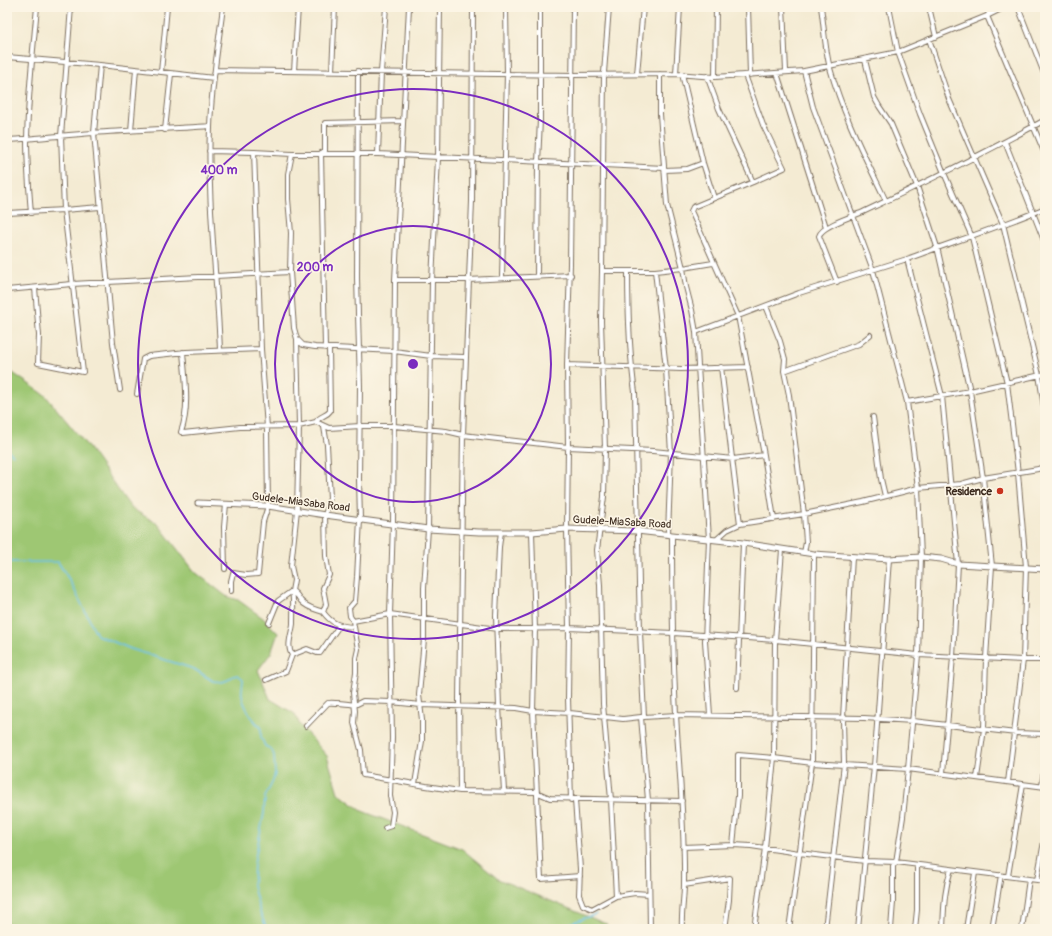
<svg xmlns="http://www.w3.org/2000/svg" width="1052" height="936" font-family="Pangolin,sans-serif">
  <rect width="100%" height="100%" fill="#fcf5e5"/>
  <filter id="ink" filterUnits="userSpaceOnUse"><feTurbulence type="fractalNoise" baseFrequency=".025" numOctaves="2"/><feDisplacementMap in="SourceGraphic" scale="8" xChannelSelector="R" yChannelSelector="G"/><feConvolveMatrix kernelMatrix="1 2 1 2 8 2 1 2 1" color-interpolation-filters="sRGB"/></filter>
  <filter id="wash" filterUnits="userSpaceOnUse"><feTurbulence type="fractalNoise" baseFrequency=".012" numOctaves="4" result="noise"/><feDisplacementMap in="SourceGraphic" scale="16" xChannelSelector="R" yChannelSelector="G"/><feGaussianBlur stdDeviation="0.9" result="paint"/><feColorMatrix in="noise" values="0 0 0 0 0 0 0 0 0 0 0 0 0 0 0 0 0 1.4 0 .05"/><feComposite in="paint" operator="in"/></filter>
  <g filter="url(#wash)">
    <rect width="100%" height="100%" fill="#f4ebd3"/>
    <!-- green -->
    <path fill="#9ec773" stroke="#6c7848" d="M 7,369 L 45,395 L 88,447 L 131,508 L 158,524 L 195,572 L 226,596 L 238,600 L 263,618 L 278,633 L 271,653 L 258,670 L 270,699 L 295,714 L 300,725 L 327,756 L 338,793 L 362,811 L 462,849 L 498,879 L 606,924 L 608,929 L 7,929 Z"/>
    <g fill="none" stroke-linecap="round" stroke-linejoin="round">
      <!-- stream -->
      <path stroke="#6cc2e9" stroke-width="1.5" d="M 7,449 L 13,455
        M 7,562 L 58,562 L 70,581 L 97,635 L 131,649 L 194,669 L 213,681 L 222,682 L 228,680 L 233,676 L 238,675 L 243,679 C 243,684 241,690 242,695 C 242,703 254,723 261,727 L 261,737 L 265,746 L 271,749 L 274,755 L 275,773 L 273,781 L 265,797 L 264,813 L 254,864 L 253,886 L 260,912 L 267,929
        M 560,929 L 571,923 L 596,914"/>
    </g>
  </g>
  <g filter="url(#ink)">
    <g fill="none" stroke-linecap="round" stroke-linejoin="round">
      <!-- minor casing -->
      <g stroke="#7c6e5d" stroke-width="6">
        <path id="minor" d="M 748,7 L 750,75
          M 783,7 L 786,71
          M 821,7 C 824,26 825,50 830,68 C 843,115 865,157 886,201
          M 889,7 L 898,52 L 920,114 L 944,173 L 972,237 L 1007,383 L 1018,473 L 1026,567 L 1023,660 L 1008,782
          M 929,7 L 936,37
          M 987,7 L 989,15
          M 1018,7 L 1045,76
          M 987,16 L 1045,154
          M 929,39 L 949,99 L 1003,224 L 1039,375 L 1045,413
          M 7,57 L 100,65 L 214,78
          M 865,60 L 874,97 L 879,106 L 891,124 L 917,186 L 937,247 L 970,391 L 983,478 L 992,566 L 986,658 L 984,729 L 977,778
          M 100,65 L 94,133 L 113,343 L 120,390
          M 215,70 L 573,75 L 676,74 L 715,77 L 804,71 L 898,52 L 989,15 L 1005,7
          M 294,71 L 298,7
          M 332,71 L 335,7
          M 358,71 L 357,278 L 360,386 L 359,479 L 360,519 L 357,577 L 355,601 L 349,608 L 350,616 L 353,621 L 358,649 L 356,658 L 356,672 L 353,693 L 355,711 L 354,723 L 361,750 L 363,775 L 426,786 L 460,791 L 536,792 L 550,798 L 682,801
          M 804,71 L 813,107 L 873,270 L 907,402 L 918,488 L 921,557 L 918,655 L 908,769 L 903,817 L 896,862 L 893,866 L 893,902 L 891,929
          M 161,72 L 167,7
          M 777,73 L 826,227
          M 637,74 L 643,7
          M 660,74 L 660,114 L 667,205 L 683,268 L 686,287 L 692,310 L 696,332 L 698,366 L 709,539 L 705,641 L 710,715
          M 676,74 L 680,7
          M 682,74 L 703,163 L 714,198
          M 745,75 L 763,125 L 784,168 L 753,182 L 693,207 L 691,211 L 738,316 L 764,455 L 774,519
          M 707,76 L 719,109 L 753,182
          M 715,77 L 716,7
          M 165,130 L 171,74
          M 131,131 L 136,69
          M 7,140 C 36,139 64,135 93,133 C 132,130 171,129 210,126
          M 1005,142 L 1045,243
          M 209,151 L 254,152 L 292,154 L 378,154 L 664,168 L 665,170 L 687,169 L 703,163
          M 292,154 L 288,174 L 288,199 L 291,233 L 290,272 L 294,328 L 297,339 L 303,345 L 315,347 L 394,351 L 431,356 L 465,357
          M 378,154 L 381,72 L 386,7
          M 7,213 L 64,210 L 100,207
          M 31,213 C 29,188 27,164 27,139 C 28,95 33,51 37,7
          M 907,259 C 953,242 1000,227 1045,208
          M 602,271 L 655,271 L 683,268 L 713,263
          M 628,271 C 628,312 629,352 635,392 L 640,632 L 644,717 L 641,717 L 648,800 L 650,929
          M 655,271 L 666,369 L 671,453 L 668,534
          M 537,276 L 538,162 L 540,120 L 540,7
          M 502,278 L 507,74 L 506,7
          M 395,280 L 468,280 L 571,275
          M 837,282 L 819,236 C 821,226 853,216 863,212 C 924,183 985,153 1045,120
          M 35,288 L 39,335 L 38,363 L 83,372 L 64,210 L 61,136 L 71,7
          M 7,290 L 72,284 L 290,272
          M 766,306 L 780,341 L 785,359 L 784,371 L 789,395 L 804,514 L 806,542 L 804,553
          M 696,332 L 799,293 L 907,259 L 942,396 L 958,564 L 953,657 L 943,773
          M 325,348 L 321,153 L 325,151 L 325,123 L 403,121
          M 220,350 C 217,276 207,202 210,128 C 211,88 218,47 223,7
          M 567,365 L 681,369 L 748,367
          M 721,367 L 740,524
          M 784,371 L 859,344 L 870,335
          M 137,394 L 143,359 L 149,356 L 186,352 L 261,349
          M 907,402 L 970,391 L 1045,374
          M 873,417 L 881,479 L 885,496
          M 316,422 C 320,415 326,417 330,411 L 329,348
          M 324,427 L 327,445 L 330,498 L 325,515 L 326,556 L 329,575 L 323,588 L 326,604 L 323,612 C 332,624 339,626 354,627
          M 181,432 C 190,407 185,378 183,352
          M 183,433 L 240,427 L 299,426 L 316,422 L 329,428 L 360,426 L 394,426 L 446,431 L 463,435 L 568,447 L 653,451 L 733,459 L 764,455
          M 501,532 L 499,547 L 496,616 L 499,707 L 504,791
          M 532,532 L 535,629 L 533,711 L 541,879 L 580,876
          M 672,535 C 672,594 673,654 676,714 C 679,770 685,827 684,884 C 684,899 681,914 682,929
          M 717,539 L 727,530 L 740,524 L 804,514 L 863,502 L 918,488 L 961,484 L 983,478 L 1038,469 L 1045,466
          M 225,569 L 224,527 L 226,504
          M 231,591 L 231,581 L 233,573 L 246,575 L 258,574 L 263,522 L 268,506 L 267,427 L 261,349 L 254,152
          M 353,621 L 390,614 L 497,629 L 569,628 L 673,633 L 775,640 L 918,655 L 1023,660 L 1045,660
          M 269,623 L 278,601 L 292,591 L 294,580 L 291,566 L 297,510 L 299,426 L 297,339
          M 292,655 C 286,646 292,633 293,624 C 293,613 294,601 292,591 C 297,593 298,597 301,601 C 307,608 315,609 323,612
          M 266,680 L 286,671 L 292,655 L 307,649 L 317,653 L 320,653 L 339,626
          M 737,688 L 743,543
          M 644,717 L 676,715 L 864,718 L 913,721 L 1016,733 L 1045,734
          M 306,726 L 328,703 C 331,702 351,704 355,705 L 363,701 L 391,702 L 421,705 L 516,708 L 533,711 L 570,713 L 623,719 L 641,717
          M 415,784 L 422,741 L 422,720 L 419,695 L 424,639 L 424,588 L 428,529 L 432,281 L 438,158 L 440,7
          M 1042,786 L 1045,761
          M 460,791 L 459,699 L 463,435 L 472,201 L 473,7
          M 571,800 L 568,698 L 569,628 L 567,529 L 568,447 L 567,365 L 570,264 L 573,7
          M 575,800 L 580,869 L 579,895 L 583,905 L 592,909 L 616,896 L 611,800 L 603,704 L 600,585 L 597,550 L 604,497 L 605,449 L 601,321 L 602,271 L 604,73 L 609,7
          M 385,828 L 391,826 L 393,812 L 390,796 L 392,738 L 390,614 L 393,523 L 395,280 L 409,7
          M 733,845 L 738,796 L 738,755 L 774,758 L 812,763 L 908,769 L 1045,787
          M 683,847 L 733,845 L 751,846 L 799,853 L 865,861 L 896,862 L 1045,881
          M 1008,876 L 1023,784
          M 1037,880 L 1045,836
          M 684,885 L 730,878 L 729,900 L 725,929
          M 616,896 L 635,893 L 649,894
          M 754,929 L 765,848 L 774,758 L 775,640 L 782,550
          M 789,929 L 812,763 L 814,554
          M 825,929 L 844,764 L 843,718 L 852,557
          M 858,929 L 874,766 L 889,559
          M 915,929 L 917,910 L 917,865
          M 943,929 C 944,907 944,891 951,869
          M 966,929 L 975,873
          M 992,929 L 1001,875
          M 1022,929 L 1029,879"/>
      </g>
      <!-- tertiary casing -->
      <g stroke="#7c6e5d" stroke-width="7">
        <path id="tertiary" d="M 198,503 L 268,506 L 325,515 L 428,529 L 479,532 L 532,532 L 567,529 L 637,531 L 743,543 L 814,554 L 889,559 L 921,557 L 941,559 L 958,564 L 1045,569"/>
      </g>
      <!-- minor -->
      <use href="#minor" stroke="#fff" stroke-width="4"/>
      <!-- tertiary -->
      <use href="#tertiary" stroke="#fff" stroke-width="5"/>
    </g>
  </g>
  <!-- distance rings -->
  <g fill="none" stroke="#7b2cbf" stroke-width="2">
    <circle cx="413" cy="364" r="138"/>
    <circle cx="413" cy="364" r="275"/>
  </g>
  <!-- markers -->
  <circle fill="#c8321e" stroke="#fcf5e5" stroke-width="1.5" cx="1000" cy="491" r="4"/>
  <g text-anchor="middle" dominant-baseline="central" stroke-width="3.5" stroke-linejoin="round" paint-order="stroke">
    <!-- poi labels -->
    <g font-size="11" font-weight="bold" fill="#3b2a1e" stroke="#fcf5e5" text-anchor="end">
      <text x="992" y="491">Residence</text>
    </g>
    <!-- street labels -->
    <g font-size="11" fill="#3b2a1e" stroke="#fcf5e5">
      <text transform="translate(301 502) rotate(7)">Gudele-MiaSaba Road</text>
      <text transform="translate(622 522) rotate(3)">Gudele-MiaSaba Road</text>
    </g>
  </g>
  <circle cx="413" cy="364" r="6" fill="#7b2cbf" stroke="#fcf5e5" stroke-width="2"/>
  <g font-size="12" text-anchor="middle" font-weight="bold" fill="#7b2cbf" stroke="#fcf5e5" stroke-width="3.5" stroke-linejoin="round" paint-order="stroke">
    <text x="219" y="174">400 m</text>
    <text x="315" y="271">200 m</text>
  </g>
  <!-- margin -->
  <rect width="1052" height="936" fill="none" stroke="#fcf5e5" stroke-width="24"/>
</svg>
